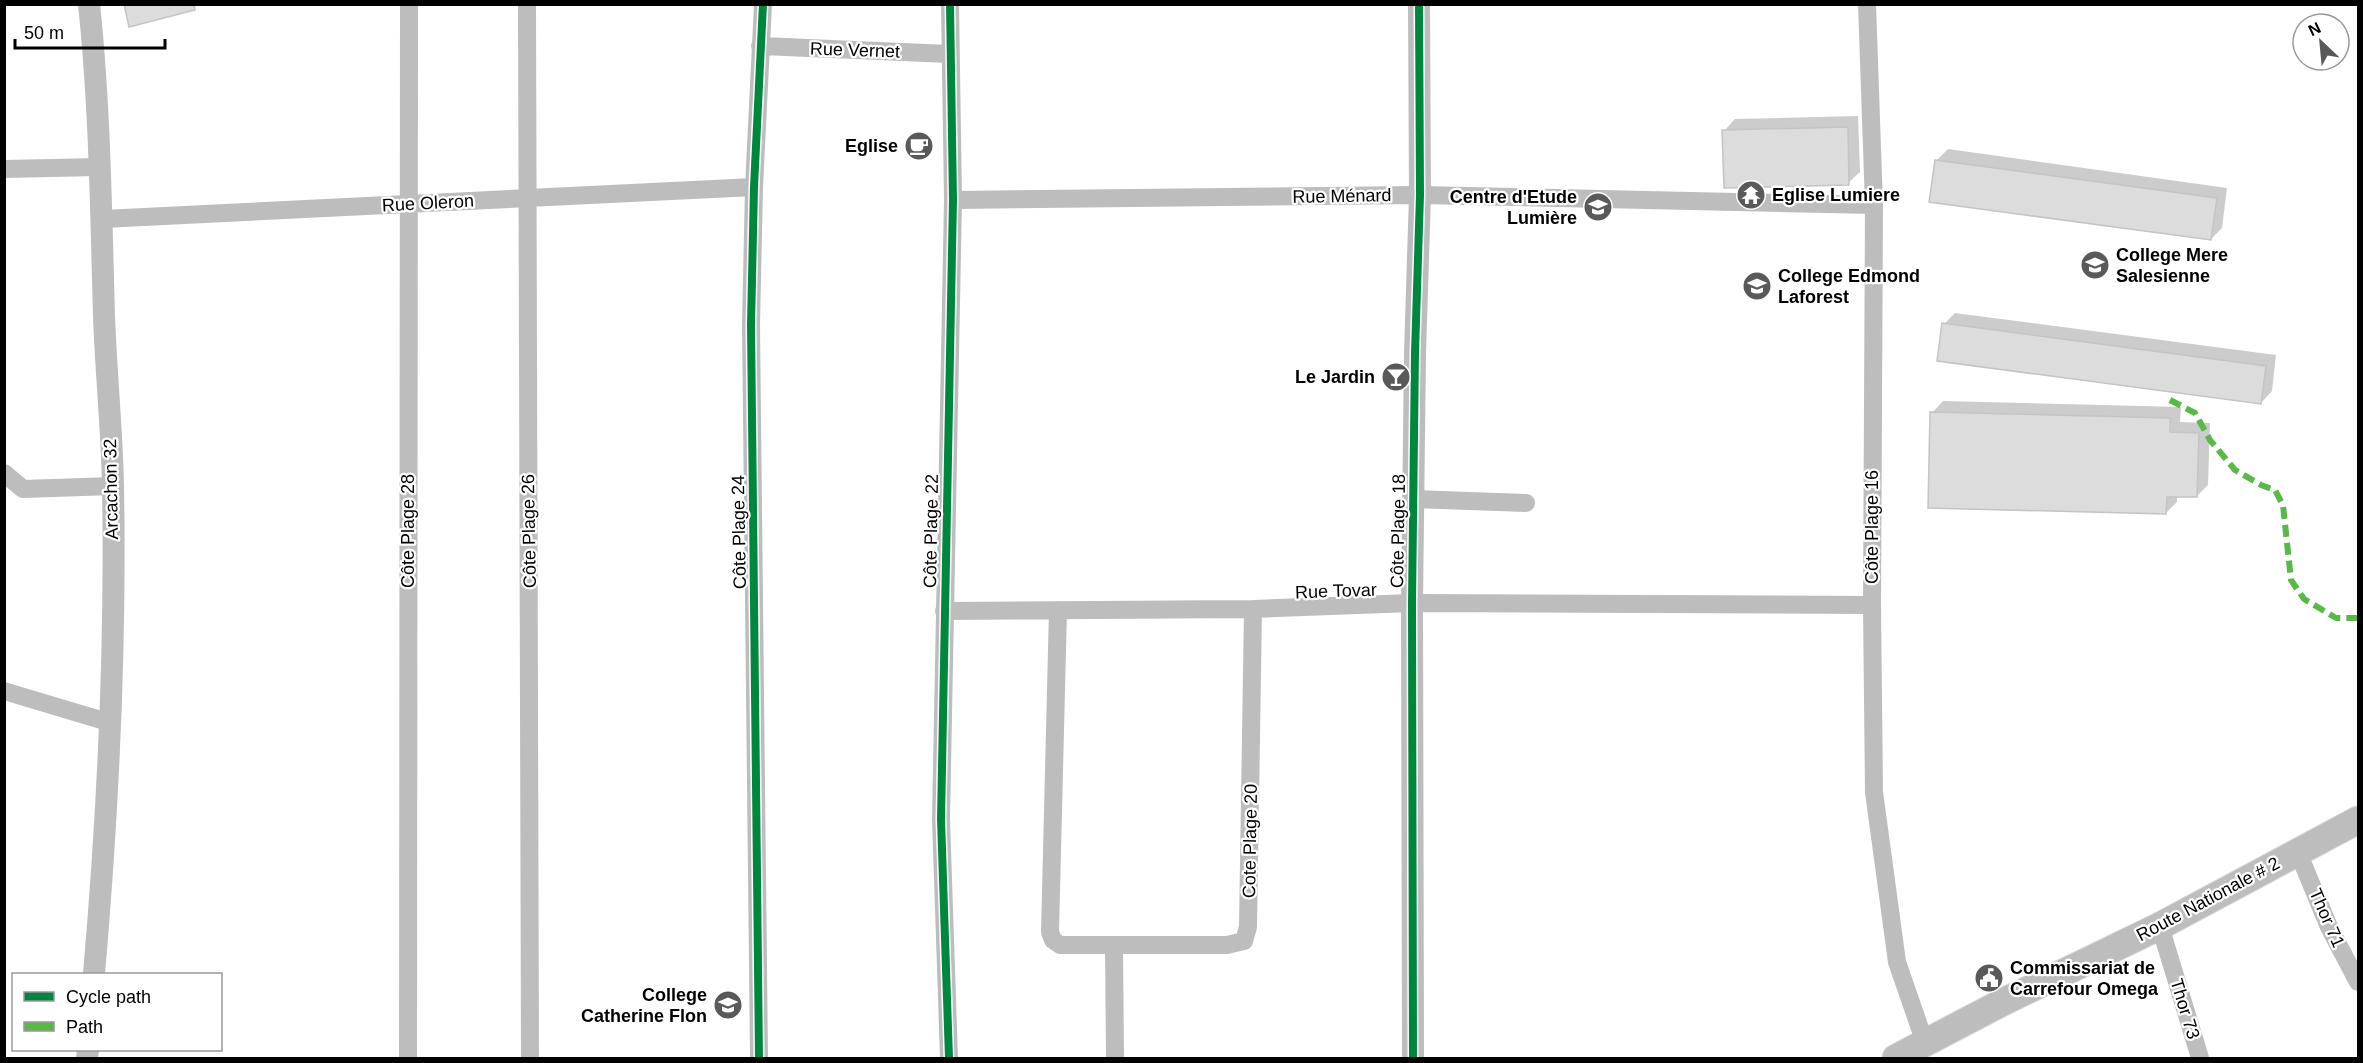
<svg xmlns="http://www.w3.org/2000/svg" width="2363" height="1063" font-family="Helvetica,sans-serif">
  <rect width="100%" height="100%" fill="#fff"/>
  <!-- shadow -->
  <path fill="#0003" d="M 1858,116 L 1860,172 L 1848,183 L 1724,131 L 1735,119 Z
    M 1948,149 L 2227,188 L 2222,228 L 2211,239 L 1936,161 Z
    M 1955,313 L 2276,355 L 2272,391 L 2261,403 L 1944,324 Z
    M 1943,401 L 2181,407 L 2180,422 L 2210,423 L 2208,485 L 2197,496 L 2177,495 L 2177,502 L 2166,513 L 1932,413 Z"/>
  <!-- building -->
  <path fill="#dcdcdc" stroke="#c4c4c4" stroke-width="1.5" d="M 124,4 L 194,4 L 195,10 L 129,27 Z
    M 1848,127 L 1849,185 L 1724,188 L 1722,130 Z
    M 1935,160 L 2217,198 L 2211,240 L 1929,202 Z
    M 1942,323 L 2266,366 L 2261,404 L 1937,361 Z
    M 1930,412 L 2170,418 L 2170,432 L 2199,433 L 2197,497 L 2167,497 L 2166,514 L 1928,508 Z"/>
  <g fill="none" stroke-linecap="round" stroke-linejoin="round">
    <!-- primary casing -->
    <g stroke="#dbdbdb" stroke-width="29">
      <path id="primary" d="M 1896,1058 L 2003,1002 L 2160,926 L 2358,820"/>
    </g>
    <!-- minor -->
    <path stroke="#bdbdbd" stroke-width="18" d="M 527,4 C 525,356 530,707 530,1058
      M 1867,4 L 1874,205 L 1872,605 L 1874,792 L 1897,962 L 1925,1043
      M 760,46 L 949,54
      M 4,169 L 99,167
      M 953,200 L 1420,195 L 1874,205
      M 103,219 L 754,187
      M 4,473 L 23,489 L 113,486
      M 1413,499 L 1526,503
      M 1058,610 L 1050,932 L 1053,940 L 1060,945 L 1227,945 L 1244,941 L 1248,927 L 1253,609
      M 944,611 L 1253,609 L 1412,603 L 1872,605
      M 4,691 L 111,723
      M 2298,852 L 2329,927 L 2358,982
      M 2160,926 L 2200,1058
      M 1114,945 L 1115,1058
      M 408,1058 L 409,4
      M 759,1058 L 751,325 L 754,187 L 763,4
      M 949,1058 L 941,819 L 953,200 L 950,4"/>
    <!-- tertiary -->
    <path stroke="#bdbdbd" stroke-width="22" d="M 89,4 C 100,108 101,212 104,316 C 106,373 112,430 113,487 C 116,650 108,812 94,974
      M 87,1058 L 88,1050
      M 1413,1058 L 1412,603 L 1415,353 L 1420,195 L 1419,4"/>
    <!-- primary -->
    <use href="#primary" stroke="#bdbdbd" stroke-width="27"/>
    <!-- quiet -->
    <path stroke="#58b947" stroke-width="6" stroke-dasharray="12 6" stroke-linecap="butt" d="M 2170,400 L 2195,413 L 2210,440 L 2235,470 L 2261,485 L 2275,490 L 2283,505 L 2291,580 L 2304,599 L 2336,618 L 2358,618"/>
    <!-- cycleway casing -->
    <g stroke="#fff" stroke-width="11">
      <path id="cycleway" d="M 759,1058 L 751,325 L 754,187 L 763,4
        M 949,1058 L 941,819 L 953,200 L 950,4
        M 1413,1058 L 1412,603 L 1415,353 L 1420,195 L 1419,4"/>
    </g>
    <!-- cycleway -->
    <use href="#cycleway" stroke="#00873e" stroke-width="8"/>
  </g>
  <!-- icons -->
  <defs>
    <g id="cafe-disc" transform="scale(1.5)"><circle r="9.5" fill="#595959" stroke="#fff"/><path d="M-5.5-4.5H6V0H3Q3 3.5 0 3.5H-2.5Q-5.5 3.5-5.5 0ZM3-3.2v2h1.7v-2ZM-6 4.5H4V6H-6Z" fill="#fff"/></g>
    <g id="temple-disc" transform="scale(1.5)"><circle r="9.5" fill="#595959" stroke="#fff"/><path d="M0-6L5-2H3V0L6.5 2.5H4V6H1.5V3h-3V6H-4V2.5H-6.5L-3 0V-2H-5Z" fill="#fff"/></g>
    <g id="school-disc" transform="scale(1.5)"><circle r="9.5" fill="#595959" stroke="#fff"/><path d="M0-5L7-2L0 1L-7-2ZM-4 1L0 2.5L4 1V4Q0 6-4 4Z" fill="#fff"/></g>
    <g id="bar-disc" transform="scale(1.5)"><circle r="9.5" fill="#595959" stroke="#fff"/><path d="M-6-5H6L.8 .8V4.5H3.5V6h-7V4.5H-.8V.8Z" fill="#fff"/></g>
    <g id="civic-disc" transform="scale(1.5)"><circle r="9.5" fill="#595959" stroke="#fff"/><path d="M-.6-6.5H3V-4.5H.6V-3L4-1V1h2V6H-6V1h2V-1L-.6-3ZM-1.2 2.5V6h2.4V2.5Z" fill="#fff"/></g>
  </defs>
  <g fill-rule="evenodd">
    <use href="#cafe-disc" x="919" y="146"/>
    <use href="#temple-disc" x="1751" y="195"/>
    <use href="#school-disc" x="1598" y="207"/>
    <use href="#school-disc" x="2095" y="265"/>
    <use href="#school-disc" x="1757" y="286"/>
    <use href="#bar-disc" x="1396" y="377"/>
    <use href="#civic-disc" x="1989" y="978"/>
    <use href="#school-disc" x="728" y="1005"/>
  </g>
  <g text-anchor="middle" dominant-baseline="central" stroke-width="4.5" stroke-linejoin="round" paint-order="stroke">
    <!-- street labels -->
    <g font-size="18" fill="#000" stroke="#fff">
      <text transform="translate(855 50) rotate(2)">Rue Vernet</text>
      <text transform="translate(1342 196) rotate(-1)">Rue Ménard</text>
      <text transform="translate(428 203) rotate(-3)">Rue Oleron</text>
      <text transform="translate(111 489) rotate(-91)">Arcachon 32</text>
      <text transform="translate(1872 527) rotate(-90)">Côte Plage 16</text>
      <text transform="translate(408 531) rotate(-90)">Côte Plage 28</text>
      <text transform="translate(529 531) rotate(-91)">Côte Plage 26</text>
      <text transform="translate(931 531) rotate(-89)">Côte Plage 22</text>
      <text transform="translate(1398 531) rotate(-89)">Côte Plage 18</text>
      <text transform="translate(739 532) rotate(-91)">Côte Plage 24</text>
      <text transform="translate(1336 591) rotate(-2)">Rue Tovar</text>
      <text transform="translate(1250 841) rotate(-89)">Cote Plage 20</text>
      <text transform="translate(2208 899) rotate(-28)">Route Nationale # 2</text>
      <text transform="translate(2327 918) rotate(66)">Thor 71</text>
      <text transform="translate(2185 1009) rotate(73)">Thor 73</text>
    </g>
    <!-- poi labels -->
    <g font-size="18" font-weight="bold" fill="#000" stroke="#fff" text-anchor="end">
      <text x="898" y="146">Eglise</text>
      <text x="1772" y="195" text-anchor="start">Eglise Lumiere</text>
      <text x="1577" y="197">Centre d'Etude<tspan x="1577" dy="21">Lumière</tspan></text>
      <text x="2116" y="255" text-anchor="start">College Mere<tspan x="2116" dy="21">Salesienne</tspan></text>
      <text x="1778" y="276" text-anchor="start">College Edmond<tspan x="1778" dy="21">Laforest</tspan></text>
      <text x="1375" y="377">Le Jardin</text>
      <text x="2010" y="968" text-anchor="start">Commissariat de<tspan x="2010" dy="21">Carrefour Omega</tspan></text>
      <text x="707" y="995">College<tspan x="707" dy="21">Catherine Flon</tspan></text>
    </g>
  </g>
  <!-- border -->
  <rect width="2363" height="1063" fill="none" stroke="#000000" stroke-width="12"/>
  <!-- legend -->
  <rect x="12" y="973" width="210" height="78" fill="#ffffff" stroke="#999999" stroke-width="1.5"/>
  <rect x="24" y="992" width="30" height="9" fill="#00873e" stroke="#999999" stroke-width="1.5"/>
  <text x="66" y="1003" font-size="18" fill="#000000">Cycle path</text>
  <rect x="24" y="1022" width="30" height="9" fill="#58b947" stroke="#999999" stroke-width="1.5"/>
  <text x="66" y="1033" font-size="18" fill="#000000">Path</text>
  <!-- north arrow -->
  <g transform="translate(2321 42) rotate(334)"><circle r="28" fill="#ffffff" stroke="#999999" stroke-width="1.5"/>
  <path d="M0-4.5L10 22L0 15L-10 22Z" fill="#595959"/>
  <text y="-9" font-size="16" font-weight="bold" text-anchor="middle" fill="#000000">N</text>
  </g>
  <!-- scale -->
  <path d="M15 39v9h150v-9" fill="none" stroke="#000000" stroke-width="3"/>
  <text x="24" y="39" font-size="18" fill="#000000" stroke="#ffffff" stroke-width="4.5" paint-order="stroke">50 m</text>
</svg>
